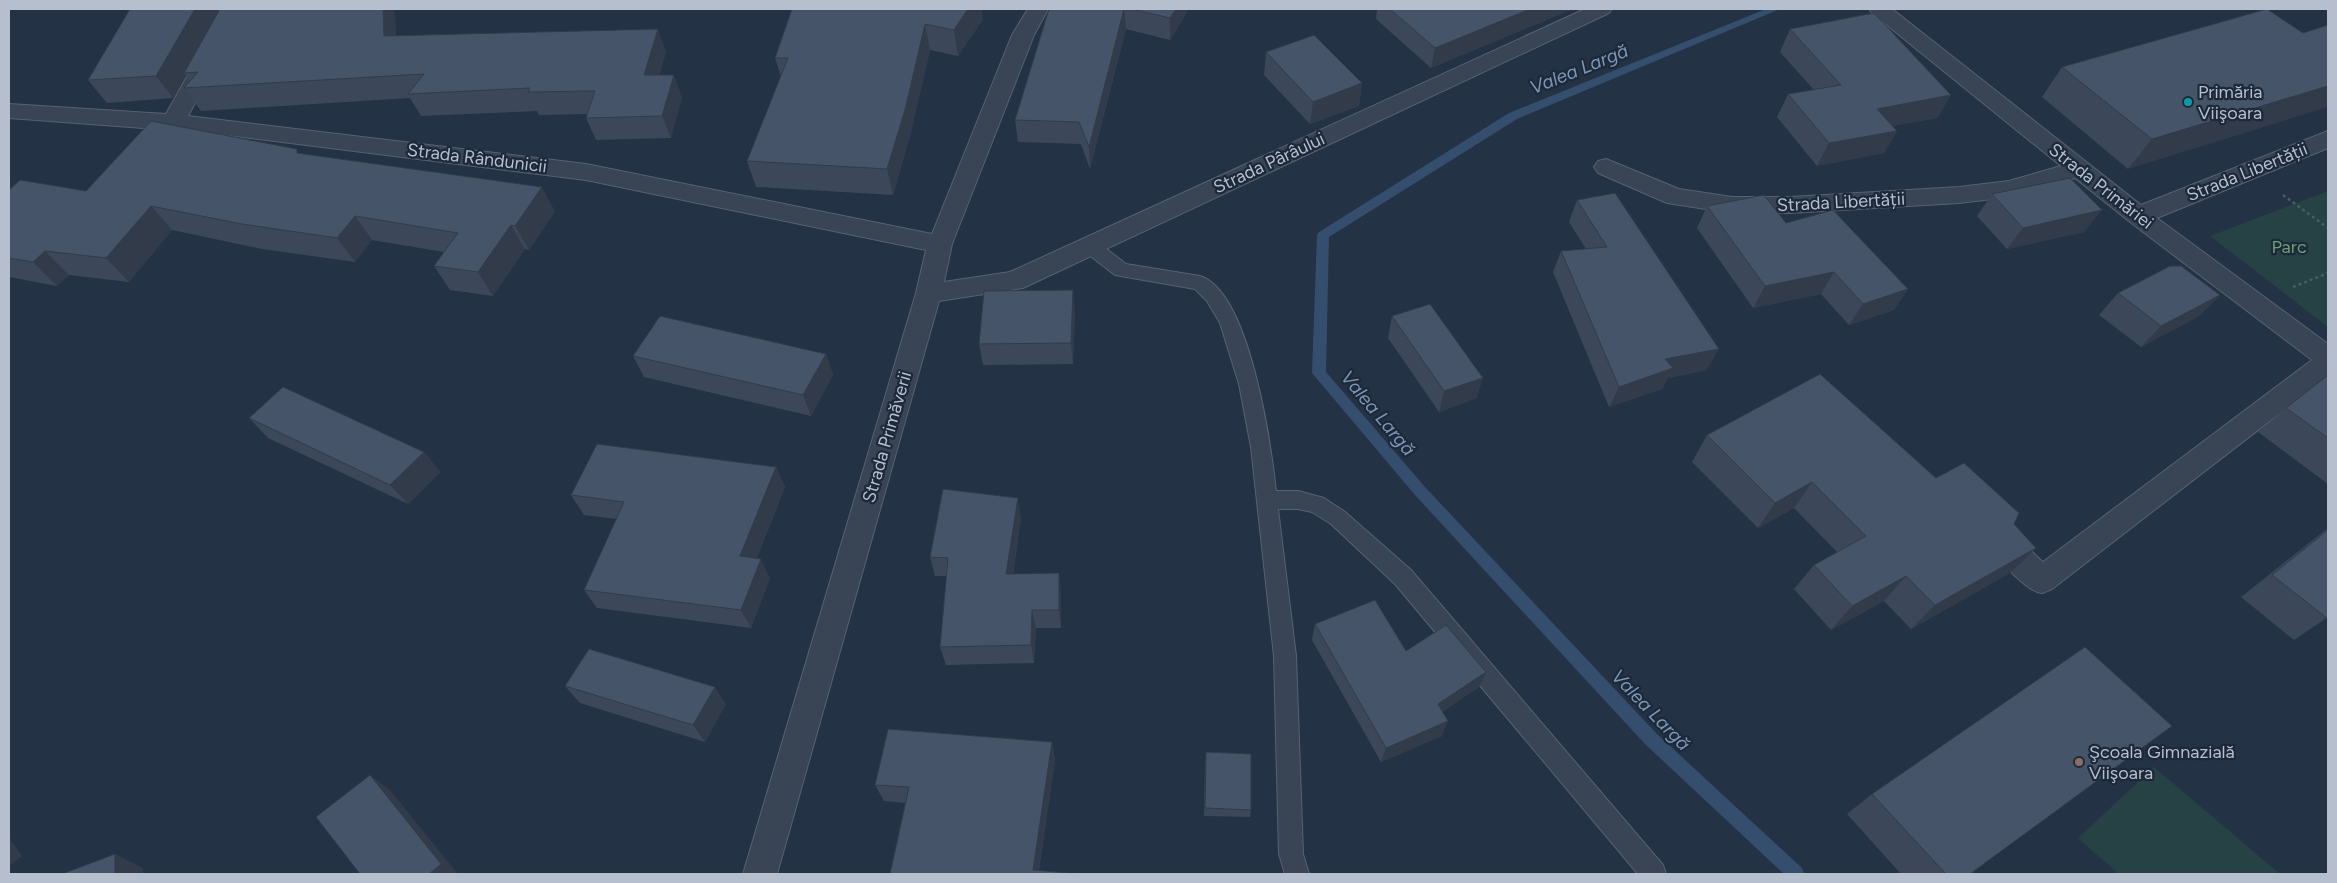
<svg xmlns="http://www.w3.org/2000/svg" width="2337" height="883" font-family="Figtree,sans-serif">
  <rect width="100%" height="100%" fill="#243245"/>
  <!-- green -->
  <path fill="#264245" d="M 2328,191 L 2328,327 L 2210,236 Z
    M 2154,767 L 2280,874 L 2119,874 L 2078,838 Z"/>
  <g fill="none" stroke-linecap="round" stroke-linejoin="round">
    <!-- stream -->
    <path fill="#364e6d" fill-rule="evenodd" d="M 1766,9 L 1780,9 L 1517,119 L 1329,237 L 1326,372 L 1425,487 L 1657,734 L 1802,868 L 1804,874 L 1784,874 L 1645,744 L 1415,495 L 1312,373 L 1317,235 L 1319,232 L 1509,113 Z"/>
    <!-- service casing -->
    <g stroke="#576271" stroke-width="2">
      <path id="service" d="M 1090,240 L 1096,241 L 1126,264 L 1200,276 C 1250,292 1271,445 1276,491 L 1298,491 L 1324,498 L 1345,512 L 1411,570 L 1663,865 L 1666,874 L 1638,874 L 1395,584 L 1331,524 L 1312,512 L 1298,509 L 1278,509 L 1296,656 L 1303,854 L 1309,874 L 1285,874 L 1279,854 L 1274,656 L 1251,447 L 1239,384 L 1220,323 L 1207,301 L 1195,289 L 1115,275 L 1084,251 L 1081,246 L 1084,241 Z"/>
    </g>
    <!-- minor casing -->
    <g stroke="#576271" stroke-width="2">
      <path id="minor" d="M 225,9 L 245,9 L 188,116 L 586,164 L 932,234 L 1012,35 L 1028,9 L 1048,9 L 1034,35 L 952,244 L 944,282 L 1010,272 L 1585,9 L 1612,9 L 1609,13 L 1023,288 L 939,301 L 777,874 L 743,874 L 916,293 L 926,250 L 586,180 L 211,133 L 9,118 L 9,104 L 166,114 Z
        M 1869,9 L 1892,9 L 2141,205 L 2328,131 L 2328,148 L 2157,218 L 2328,344 L 2328,376 L 2052,589 C 2049,590 2044,593 2041,593 C 2028,592 1997,559 1991,548 L 1996,539 C 2017,532 2028,549 2043,562 L 2312,360 L 2130,222 L 2075,178 L 2009,197 L 1959,203 L 1790,213 L 1732,213 L 1667,203 L 1598,173 L 1594,167 L 1598,161 L 1606,159 L 1679,189 L 1732,197 L 1790,197 L 1959,187 L 2009,181 L 2061,166 L 1872,13 Z"/>
    </g>
    <!-- path -->
    <path stroke="#455f61" stroke-width="2.5" stroke-dasharray="3 3" stroke-linecap="butt" d="M 2283,195 L 2328,228
      M 2293,287 L 2328,273"/>
    <!-- service -->
    <use href="#service" fill="#394454" fill-rule="evenodd"/>
    <!-- minor -->
    <use href="#minor" fill="#394454" fill-rule="evenodd"/>
  </g>
  <!-- wall -->
  <path fill="#3c485a" d="M 130,9 L 392,9 L 395,14 L 396,36 L 666,52 L 659,75 L 682,97 L 671,138 L 596,140 L 586,118 L 587,114 L 539,115 L 537,111 L 421,116 L 410,98 L 201,111 L 184,88 L 190,82 L 186,75 L 173,98 L 107,103 L 88,80 Z
    M 792,9 L 983,19 L 958,56 L 930,50 L 910,136 L 893,195 L 756,187 L 747,161 L 781,76 L 775,58 Z
    M 1049,9 L 1189,9 L 1170,40 L 1126,29 L 1090,169 L 1081,144 L 1018,142 L 1015,120 Z
    M 1377,9 L 1573,9 L 1431,68 L 1376,19 Z
    M 2267,9 L 2128,169 L 2042,97 L 2062,67 Z
    M 1790,29 L 1951,95 L 1937,118 L 1892,126 L 1897,131 L 1884,153 L 1817,166 L 1777,117 L 1788,94 L 1814,90 L 1780,52 Z
    M 1266,52 L 1362,83 L 1359,106 L 1310,124 L 1264,75 Z
    M 300,153 L 555,211 L 529,250 L 525,249 L 493,296 L 450,290 L 434,266 L 444,252 L 372,240 L 355,262 L 262,249 L 172,230 L 129,282 L 69,275 L 57,286 L 9,277 L 9,190 L 86,191 Z
    M 1992,194 L 2084,232 L 2007,249 L 1977,216 Z
    M 1577,200 L 1707,370 L 1668,378 L 1662,389 L 1609,407 L 1553,272 L 1561,251 L 1586,249 L 1569,222 Z
    M 1707,206 L 1786,223 L 1908,289 L 1894,310 L 1849,325 L 1821,294 L 1753,308 L 1697,228 Z
    M 2118,293 L 2220,295 L 2199,316 L 2141,347 L 2099,315 Z
    M 1075,311 L 1073,364 L 983,365 L 979,344 Z
    M 1392,316 L 1477,398 L 1439,412 L 1388,338 Z
    M 826,354 L 833,375 L 811,416 L 644,377 L 633,356 Z
    M 2328,375 L 2328,484 L 2258,432 L 2286,408 Z
    M 249,418 L 424,452 L 440,472 L 408,504 L 268,438 Z
    M 1707,435 L 1936,478 L 2014,524 L 2010,573 L 1911,629 L 1884,601 L 1831,630 L 1794,589 L 1814,565 L 1837,552 L 1794,508 L 1758,528 L 1692,462 Z
    M 776,467 L 785,487 L 757,558 L 770,578 L 751,628 L 597,608 L 584,590 L 617,519 L 584,515 L 571,495 Z
    M 1021,518 L 1013,574 L 1061,591 L 1061,628 L 1036,628 L 1034,663 L 946,665 L 940,647 L 947,576 L 935,576 L 930,557 Z
    M 2328,528 L 2328,617 L 2294,640 L 2241,597 Z
    M 1315,624 L 1406,651 L 1486,672 L 1479,687 L 1442,712 L 1442,736 L 1381,762 L 1312,640 Z
    M 565,686 L 726,704 L 705,742 L 580,703 Z
    M 1052,742 L 1055,760 L 1039,870 L 890,874 L 906,803 L 884,801 L 875,785 Z
    M 1205,761 L 1251,810 L 1250,817 L 1204,816 Z
    M 1872,794 L 1970,874 L 1901,874 L 1847,814 Z"/>
  <!-- shaded-wall -->
  <path fill="#313b4a" d="M 195,9 L 223,9 L 184,73 L 186,75 L 173,98 L 156,76 Z
    M 383,9 L 392,9 L 395,14 L 397,58 L 384,36 Z
    M 968,9 L 982,9 L 983,19 L 958,56 L 954,30 Z
    M 1124,9 L 1126,29 L 1090,169 L 1089,147 Z
    M 1176,9 L 1189,9 L 1170,40 L 1170,18 Z
    M 1530,9 L 1573,9 L 1431,68 L 1435,48 Z
    M 925,24 L 930,50 L 910,136 L 893,195 L 887,169 Z
    M 658,29 L 666,52 L 653,98 L 644,75 Z
    M 674,75 L 682,97 L 671,138 L 662,116 Z
    M 2328,82 L 2328,107 L 2128,169 L 2152,139 Z
    M 1362,83 L 1359,106 L 1310,124 L 1313,102 Z
    M 1951,95 L 1937,118 L 1865,131 L 1877,109 Z
    M 1897,131 L 1884,153 L 1817,166 L 1829,143 Z
    M 542,187 L 555,211 L 529,250 L 515,226 Z
    M 151,206 L 172,230 L 129,282 L 106,258 Z
    M 2102,210 L 2084,232 L 2007,249 L 2023,228 Z
    M 355,216 L 372,240 L 355,262 L 337,238 Z
    M 511,225 L 525,249 L 493,296 L 478,272 Z
    M 45,251 L 69,275 L 57,286 L 33,262 Z
    M 1834,272 L 1821,294 L 1753,308 L 1765,286 Z
    M 1908,289 L 1894,310 L 1849,325 L 1863,304 Z
    M 1073,290 L 1075,311 L 1073,364 L 1071,343 Z
    M 2220,295 L 2199,316 L 2141,347 L 2161,326 Z
    M 1719,349 L 1707,370 L 1668,378 L 1662,389 L 1609,407 L 1619,387 L 1665,359 Z
    M 826,354 L 833,375 L 811,416 L 803,395 Z
    M 1483,378 L 1477,398 L 1439,412 L 1444,391 Z
    M 424,452 L 440,472 L 408,504 L 390,485 Z
    M 776,467 L 785,487 L 750,575 L 740,556 Z
    M 1812,482 L 1794,508 L 1758,528 L 1775,503 Z
    M 1018,498 L 1021,518 L 1010,592 L 1006,574 Z
    M 2036,548 L 2010,573 L 1911,629 L 1935,605 Z
    M 761,559 L 770,578 L 751,628 L 741,610 Z
    M 1059,573 L 1061,591 L 1061,628 L 1059,610 Z
    M 1906,576 L 1884,601 L 1831,630 L 1852,606 Z
    M 1032,610 L 1036,628 L 1034,663 L 1031,645 Z
    M 1486,672 L 1479,687 L 1432,719 L 1438,704 Z
    M 715,687 L 726,704 L 705,742 L 693,725 Z
    M 1448,721 L 1442,736 L 1381,762 L 1386,748 Z
    M 1052,742 L 1055,760 L 1038,874 L 1033,870 Z
    M 370,775 L 390,790 L 458,874 L 429,874 Z
    M 9,837 L 22,856 L 9,866 Z
    M 115,854 L 143,868 L 143,874 L 115,874 Z"/>
  <!-- building -->
  <path fill="#465469" stroke="#313b4a" d="M 130,9 L 195,9 L 156,76 L 88,80 Z
    M 220,9 L 383,9 L 384,36 L 658,29 L 644,75 L 674,75 L 662,116 L 586,118 L 595,91 L 528,92 L 530,88 L 408,94 L 424,74 L 184,88 L 198,72 L 184,73 Z
    M 792,9 L 968,9 L 954,30 L 925,24 L 905,110 L 887,169 L 747,161 L 788,58 L 775,58 Z
    M 1049,9 L 1124,9 L 1089,147 L 1079,122 L 1015,120 Z
    M 1132,9 L 1176,9 L 1170,18 Z
    M 1390,9 L 1530,9 L 1435,48 Z
    M 2267,9 L 2303,33 L 2328,25 L 2328,86 L 2152,139 L 2062,67 Z
    M 1874,13 L 1951,95 L 1877,109 L 1897,131 L 1829,143 L 1788,94 L 1841,85 L 1790,29 Z
    M 1314,35 L 1362,83 L 1313,102 L 1266,52 Z
    M 151,121 L 297,149 L 297,153 L 542,187 L 515,226 L 511,225 L 478,272 L 434,266 L 458,233 L 355,216 L 337,238 L 242,224 L 151,206 L 106,258 L 45,251 L 33,262 L 9,258 L 9,190 L 20,180 L 86,191 Z
    M 2070,178 L 2102,210 L 2023,228 L 1992,194 Z
    M 1615,193 L 1719,349 L 1665,359 L 1673,368 L 1619,387 L 1561,251 L 1607,247 L 1577,200 Z
    M 1764,195 L 1786,223 L 1833,210 L 1908,289 L 1863,304 L 1834,272 L 1765,286 L 1707,206 Z
    M 2170,266 L 2181,266 L 2220,295 L 2161,326 L 2118,293 Z
    M 1073,290 L 1071,343 L 979,344 L 984,291 Z
    M 1430,304 L 1483,378 L 1444,391 L 1392,316 Z
    M 660,316 L 826,354 L 803,395 L 633,356 Z
    M 1820,374 L 1936,478 L 1964,463 L 2019,513 L 2014,524 L 2036,548 L 1935,605 L 1906,576 L 1852,606 L 1814,565 L 1866,536 L 1812,482 L 1775,503 L 1707,435 Z
    M 2328,375 L 2328,438 L 2286,408 Z
    M 283,387 L 424,452 L 390,485 L 249,418 Z
    M 597,444 L 776,467 L 740,556 L 761,559 L 741,610 L 584,590 L 624,502 L 571,495 Z
    M 943,489 L 1018,498 L 1006,574 L 1059,573 L 1059,610 L 1032,610 L 1031,645 L 940,647 L 948,558 L 930,557 Z
    M 2328,530 L 2328,617 L 2327,618 L 2272,575 Z
    M 1375,600 L 1406,651 L 1446,625 L 1486,672 L 1438,704 L 1448,721 L 1386,748 L 1315,624 Z
    M 2085,647 L 2172,726 L 1970,874 L 1946,874 L 1872,794 Z
    M 589,649 L 715,687 L 693,725 L 565,686 Z
    M 888,729 L 1052,742 L 1033,870 L 1080,874 L 890,874 L 909,787 L 875,785 Z
    M 1206,752 L 1251,754 L 1251,810 L 1205,808 Z
    M 370,775 L 441,864 L 429,874 L 360,874 L 316,817 Z
    M 115,854 L 115,874 L 62,874 Z"/>
  <!-- markers -->
  <circle fill="#0f9aa8" stroke="#1d2939" stroke-width="2" cx="2188" cy="102" r="5"/>
  <circle fill="#8d6e63" stroke="#1d2939" stroke-width="2" cx="2079" cy="762" r="5"/>
  <g text-anchor="middle" dominant-baseline="central" stroke-width="4.5" stroke-linejoin="round" paint-order="stroke">
    <!-- poi labels -->
    <g font-size="18" fill="#b6bfcd" stroke="#1d2939" text-anchor="start">
      <text x="2198" y="92">Primăria<tspan x="2198" dy="21">Viişoara</tspan></text>
      <text x="2089" y="752">Şcoala Gimnazială<tspan x="2089" dy="21">Viişoara</tspan></text>
    </g>
    <!-- street labels -->
    <g font-size="18" fill="#b6bfcd" stroke="#1d2939">
      <text transform="translate(477 158) rotate(7)">Strada Rândunicii</text>
      <text transform="translate(1269 163) rotate(-25)">Strada Pârâului</text>
      <text transform="translate(2247 172) rotate(-22)">Strada Libertății</text>
      <text transform="translate(2101 186) rotate(38)">Strada Primăriei</text>
      <text transform="translate(1841 202) rotate(-3)">Strada Libertății</text>
      <text transform="translate(887 437) rotate(-74)">Strada Primăverii</text>
    </g>
    <!-- park labels -->
    <g font-size="18" fill="#6ba177" stroke="#1d2939">
      <text x="2289" y="247">Parc</text>
    </g>
    <!-- water labels -->
    <g font-size="19" font-style="italic" fill="#7b96b7" stroke="#1d2939">
      <text transform="translate(1579 69) rotate(-22)">Valea Largă</text>
      <text transform="translate(1378 413) rotate(50)">Valea Largă</text>
      <text transform="translate(1651 710) rotate(46)">Valea Largă</text>
    </g>
  </g>
  <!-- border -->
  <rect width="2337" height="883" fill="none" stroke="#b6bfcd" stroke-width="20"/>
</svg>
